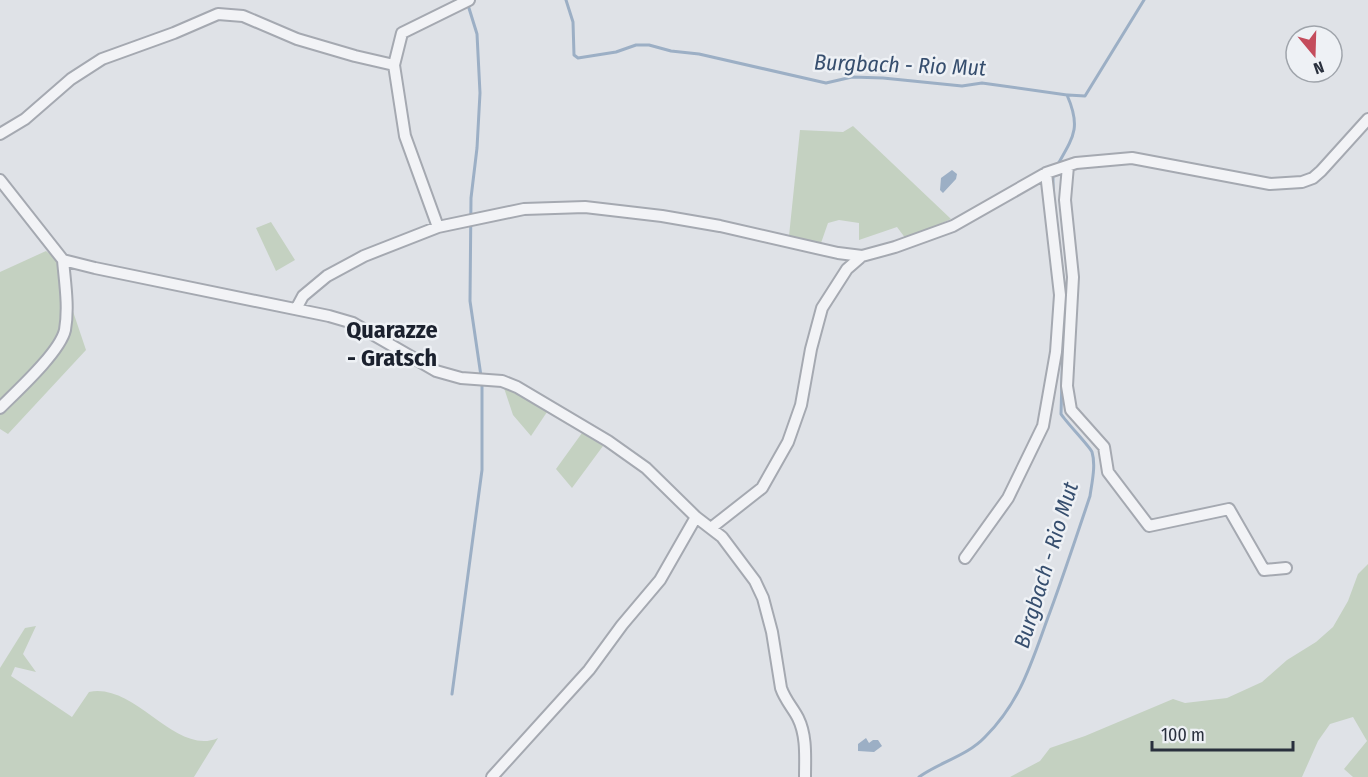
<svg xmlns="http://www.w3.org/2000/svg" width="1368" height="777" font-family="'Fira Sans Condensed',sans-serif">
  <rect width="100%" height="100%" fill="#dfe2e7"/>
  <!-- green -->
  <path fill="#c4d1c1" d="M 853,126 L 951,219 L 906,239 L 897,227 L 859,240 L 859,223 L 839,220 L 828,223 L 821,243 L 789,236 L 800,130 L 843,132 Z
    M 271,222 L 295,260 L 276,271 L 256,228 Z
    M 46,251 L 55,258 L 86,350 L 8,434 L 0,429 L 0,272 Z
    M 503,385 L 547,412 L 531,436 L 513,415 Z
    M 582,433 L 603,446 L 572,488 L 556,469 Z
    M 1368,564 L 1368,777 L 1353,777 L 1344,769 L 1367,741 L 1353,717 L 1330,724 L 1318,741 L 1302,777 L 1010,777 L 1040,761 L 1050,748 L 1085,736 L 1173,699 L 1185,703 L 1227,698 L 1262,682 L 1287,660 L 1316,642 L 1333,627 L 1348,601 L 1358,574 Z
    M 36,626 L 23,654 L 36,672 L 15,667 L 11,676 L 72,717 L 89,692 C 135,682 176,757 218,738 L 194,777 L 0,777 L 0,668 L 25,628 Z"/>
  <!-- water -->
  <path fill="#9cafc5" d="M 952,170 L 957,174 L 956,179 L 943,193 L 940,190 L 941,178 Z
    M 866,738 L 869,743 L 873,740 L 878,740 L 882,746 L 874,752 L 858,751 L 858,744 Z"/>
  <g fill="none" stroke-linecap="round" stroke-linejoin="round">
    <!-- stream -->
    <path stroke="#9cafc5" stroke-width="3" d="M 566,0 L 573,22 L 574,55 L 578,58 L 616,52 L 636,45 L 649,45 L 671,51 L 699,54 L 826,83 L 852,77 L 883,78 L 962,86 L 982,83 L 1067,95 C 1081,127 1074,136 1058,164
      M 468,5 L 477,34 L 480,93 L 477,148 L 471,198 L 470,301 L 481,376
      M 1068,95 L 1085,96 L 1144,0
      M 1053,178 L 1053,196
      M 1059,244 L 1064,285
      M 452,694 L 482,470 L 482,383
      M 919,777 C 940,762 967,756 985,737 C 1022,700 1032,660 1050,612 C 1064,574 1077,535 1090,496 C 1092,482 1096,465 1092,452 C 1090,447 1066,422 1061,414 L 1064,307"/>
    <!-- street casing -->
    <g stroke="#a5a9b1" stroke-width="14">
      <path id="street" d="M 394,65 L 405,136 L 438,227
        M 0,134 L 25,119 L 71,79 L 102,59 L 174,33 L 218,14 L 243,16 L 297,39 L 355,56 L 394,65 L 402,33 L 469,0
        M 1068,166 L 1065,200 L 1073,277 L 1067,386 L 1071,410 L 1104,447 L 1108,472 L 1149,526 L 1229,509 L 1264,570 L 1286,568
        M 0,180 L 63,260
        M 63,260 L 95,268 L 329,316 L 353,323 L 436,371 L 461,378 L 502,381 L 517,387 L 608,441 L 646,468 L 696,517 L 722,537 L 755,581 L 763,598 L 772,632 L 781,688 C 785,700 793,708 798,718 C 807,736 805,758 805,777
        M 296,309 L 303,296 L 327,276 L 364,256 L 438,227 L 524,209 L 585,207 L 662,216 L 720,226 L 838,253 L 862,256 L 895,247 L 953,226 L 1046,173 L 1076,163 L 1132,158 L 1270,184 L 1302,182 L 1313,178 L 1321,171 L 1368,119
        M 0,408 C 17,391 60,352 65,330 C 69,307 65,283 63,260
        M 711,528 L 762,488 L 788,442 L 801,405 L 811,349 L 822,308 L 847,269 L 862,256
        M 965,558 L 1008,498 L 1043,426 L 1056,352 L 1060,295 L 1046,173
        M 492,777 L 589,670 L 622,625 L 660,580 L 696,517"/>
    </g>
    <!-- street -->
    <use href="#street" stroke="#f2f3f6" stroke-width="10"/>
  </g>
  <g text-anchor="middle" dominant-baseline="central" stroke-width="5" stroke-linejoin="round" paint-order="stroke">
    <!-- water labels -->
    <g font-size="22" font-style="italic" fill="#364e6e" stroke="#eef1f5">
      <text transform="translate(900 65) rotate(2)">Burgbach - Rio Mut</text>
      <text transform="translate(1046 565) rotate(-73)">Burgbach - Rio Mut</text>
    </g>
    <!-- quarter labels -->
    <g font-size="24" font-weight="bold" fill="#1b212e" stroke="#eef1f5">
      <text x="392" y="330">Quarazze<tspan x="392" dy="28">- Gratsch</tspan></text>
    </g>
  </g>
  <!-- north arrow -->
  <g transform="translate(1314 54) rotate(161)"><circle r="28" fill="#eef1f5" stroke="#9fa4ab" stroke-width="1.5"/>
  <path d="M0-4.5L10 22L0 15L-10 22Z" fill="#c44c5c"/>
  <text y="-9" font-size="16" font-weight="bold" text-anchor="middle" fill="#29303d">N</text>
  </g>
  <!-- scale -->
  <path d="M1152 741v9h141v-9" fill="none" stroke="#29303d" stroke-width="3"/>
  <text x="1161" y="741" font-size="18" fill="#29303d" stroke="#eef1f5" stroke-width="4.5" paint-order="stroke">100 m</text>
</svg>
